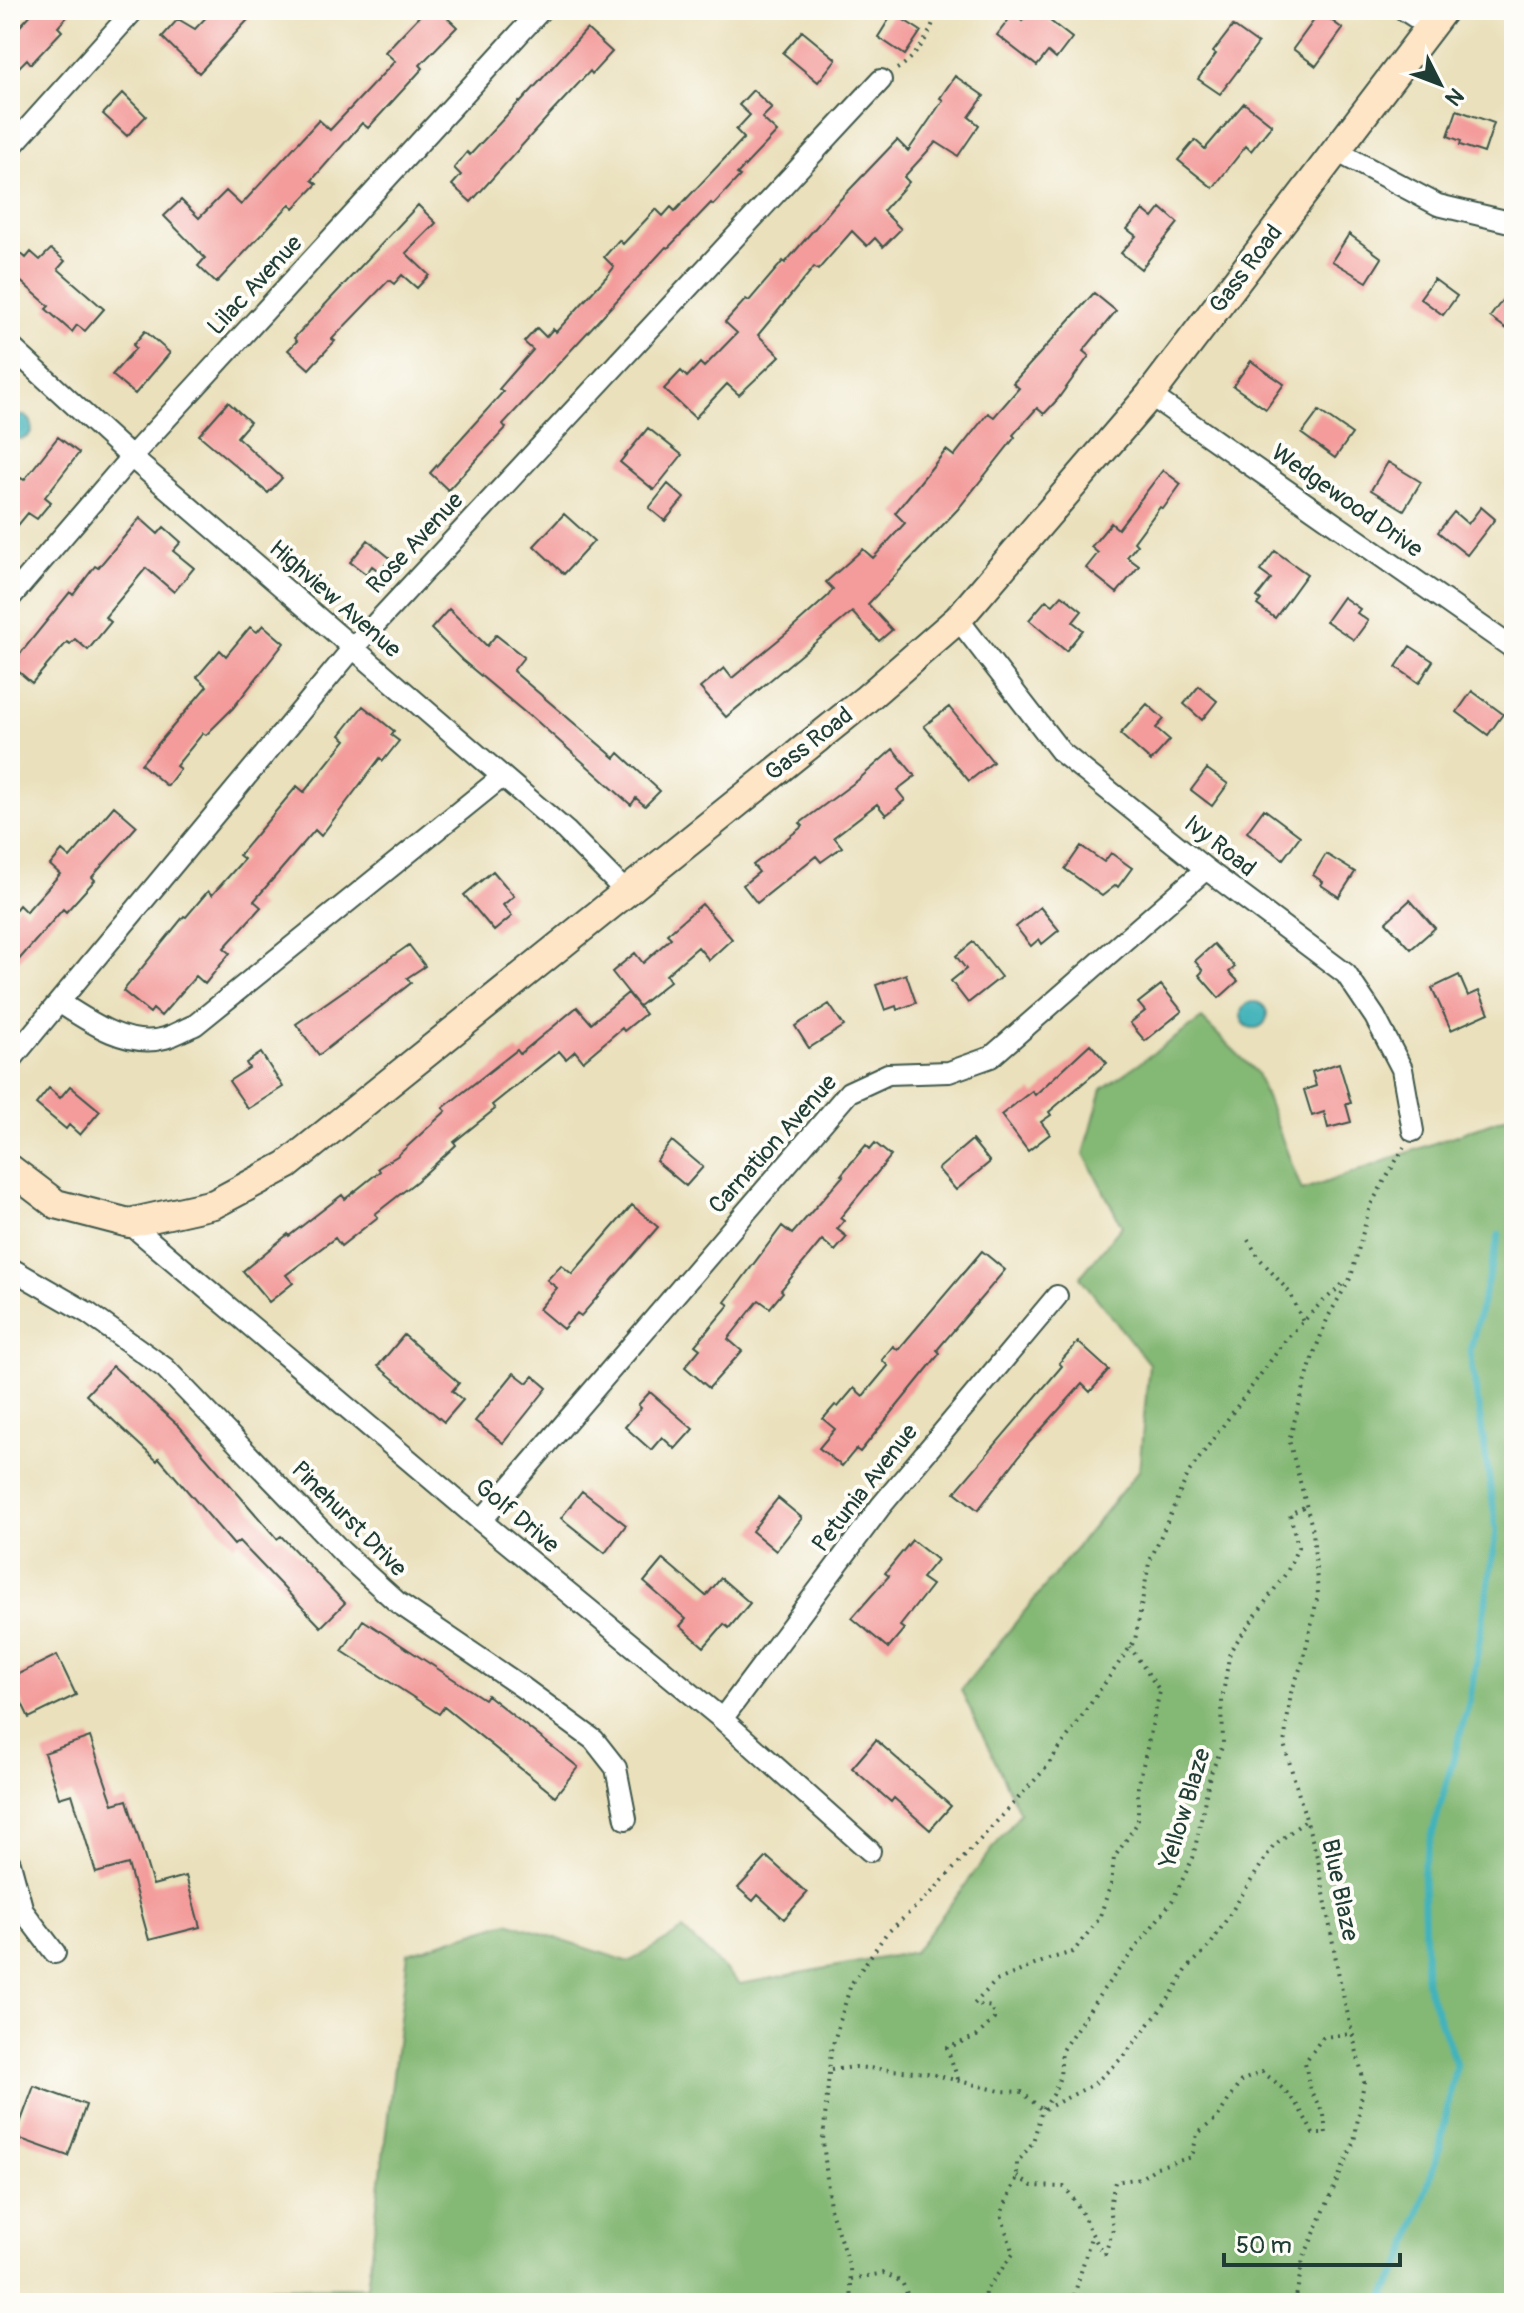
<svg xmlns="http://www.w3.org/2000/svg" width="1524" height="2313" font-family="Pangolin,sans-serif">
  <rect width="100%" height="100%" fill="#fdfcf7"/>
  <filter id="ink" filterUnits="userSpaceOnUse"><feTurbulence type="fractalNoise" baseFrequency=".0125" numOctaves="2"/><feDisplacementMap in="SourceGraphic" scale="16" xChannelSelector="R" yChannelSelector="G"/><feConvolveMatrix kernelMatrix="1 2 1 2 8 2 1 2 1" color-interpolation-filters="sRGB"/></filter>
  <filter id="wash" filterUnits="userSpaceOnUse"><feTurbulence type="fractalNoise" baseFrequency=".006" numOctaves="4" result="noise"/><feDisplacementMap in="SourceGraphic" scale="32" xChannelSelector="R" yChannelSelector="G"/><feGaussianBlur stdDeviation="1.8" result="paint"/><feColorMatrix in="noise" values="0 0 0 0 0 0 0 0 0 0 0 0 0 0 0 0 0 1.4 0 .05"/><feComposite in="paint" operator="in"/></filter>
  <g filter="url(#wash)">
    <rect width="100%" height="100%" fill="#eae0bc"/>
    <!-- forest -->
    <path fill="#84b874" stroke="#527a54" stroke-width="2" d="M 1202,1019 L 1257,1073 L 1302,1191 L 1509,1116 L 1514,1100 L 1514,2303 L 246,2303 L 248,2288 L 367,2287 L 408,1953 L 508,1922 L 629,1962 L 683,1930 L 740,1984 L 914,1952 L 1020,1813 L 961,1690 L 1139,1470 L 1149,1364 L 1080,1277 L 1122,1226 L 1084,1154 L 1102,1089 Z"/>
    <!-- water -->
    <path fill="#43b3ba" stroke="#317877" stroke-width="2" d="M8 427a12 12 0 1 1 24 0a12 12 0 1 1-24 0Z
      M1241 1015a13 13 0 1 1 26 0a13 13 0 1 1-26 0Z"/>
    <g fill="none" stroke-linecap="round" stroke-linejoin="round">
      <!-- stream -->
      <path stroke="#43b3ba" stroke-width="7" d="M 1381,2303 L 1405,2257 L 1440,2147 L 1456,2064 L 1426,1983 L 1423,1867 L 1470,1699 L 1497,1531 L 1470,1351 L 1499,1235"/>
    </g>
    <g id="blocks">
      <!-- building -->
      <path fill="#f39c9b" d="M 35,10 L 73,10 L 58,27 L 62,31 L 31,64 L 27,59 L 10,76 L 10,37 Z
        M 213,10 L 257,10 L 199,73 L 162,37 L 178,19 L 195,29 Z
        M 425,10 L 439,10 L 457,27 L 420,65 L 423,68 L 368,128 L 362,123 L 312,180 L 317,184 L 294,208 L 290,204 L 216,283 L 198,266 L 205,258 L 164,216 L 181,200 L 199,218 L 226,191 L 241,205 L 319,120 L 330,130 L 395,61 L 385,52 Z
        M 1030,10 L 1036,10 L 1072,38 L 1056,59 L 1048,52 L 1037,66 L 997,35 L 1013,14 L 1022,21 Z
        M 1320,12 L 1343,29 L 1316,66 L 1293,49 Z
        M 893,13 L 921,31 L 905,55 L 878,37 Z
        M 1233,26 L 1258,44 L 1220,94 L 1198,79 L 1216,54 L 1213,52 Z
        M 587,29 L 612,52 L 592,74 L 590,71 L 552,112 L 471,202 L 452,185 L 461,175 L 454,168 L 467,152 L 470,155 L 519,102 L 520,103 Z
        M 802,31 L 836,59 L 818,82 L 783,53 Z
        M 955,76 L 984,96 L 969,117 L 979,125 L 958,156 L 936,142 L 904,177 L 909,182 L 883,211 L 901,229 L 883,247 L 875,238 L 867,246 L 852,231 L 818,270 L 814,267 L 758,335 L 780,356 L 739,395 L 727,384 L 695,418 L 664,389 L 681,371 L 687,377 L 700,363 L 704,367 L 737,333 L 725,322 L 746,299 L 749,301 L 783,261 L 785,263 L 834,206 L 897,140 L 908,151 L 943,100 L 940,98 Z
        M 753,90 L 772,108 L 762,118 L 777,132 L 737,174 L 740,176 L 713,205 L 711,203 L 668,248 L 666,247 L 503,424 L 506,428 L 448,490 L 430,473 L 503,392 L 499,389 L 533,350 L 524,342 L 537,328 L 546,337 L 553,329 L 556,332 L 608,275 L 614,267 L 604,257 L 619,240 L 623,244 L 656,209 L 663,216 L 671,207 L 675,211 L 744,138 L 736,130 L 750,115 L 739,105 Z
        M 123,93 L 146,116 L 127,136 L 103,114 Z
        M 1244,103 L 1272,125 L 1251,151 L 1246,146 L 1213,188 L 1178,160 L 1195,140 L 1205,149 Z
        M 1457,110 L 1494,123 L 1484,153 L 1460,145 L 1461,141 L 1448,136 Z
        M 418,205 L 436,223 L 406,253 L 429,275 L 417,288 L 402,275 L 394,284 L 389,280 L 332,339 L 335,341 L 309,369 L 288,350 L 297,341 L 294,338 Z
        M 1161,208 L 1178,223 L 1141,269 L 1121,253 L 1136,236 L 1127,229 L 1143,210 L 1153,218 Z
        M 1349,234 L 1382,258 L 1367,282 L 1332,261 Z
        M 10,244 L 26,258 L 31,252 L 40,260 L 51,249 L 65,261 L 58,269 L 104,309 L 85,331 L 77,325 L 72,332 L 46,309 L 49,306 L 10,272 Z
        M 1434,279 L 1457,296 L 1443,315 L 1420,298 Z
        M 1514,284 L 1514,334 L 1490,317 Z
        M 1094,293 L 1116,311 L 1083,351 L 1089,356 L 1057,400 L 1044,414 L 1037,408 L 1013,435 L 1015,437 L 958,509 L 868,604 L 892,630 L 879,641 L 852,612 L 726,717 L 700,688 L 724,668 L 732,678 L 788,632 L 828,596 L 833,589 L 826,582 L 863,549 L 873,558 L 905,523 L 895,513 L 946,450 L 954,456 L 988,413 L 994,417 L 1019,388 L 1013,383 Z
        M 145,331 L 170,353 L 135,394 L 112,375 L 136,348 L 133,345 Z
        M 1251,361 L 1284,384 L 1266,409 L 1233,386 Z
        M 228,402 L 250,422 L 237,437 L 282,478 L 268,493 L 199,435 Z
        M 1319,411 L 1352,434 L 1335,458 L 1302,434 Z
        M 648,428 L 682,455 L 654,490 L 620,462 Z
        M 58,437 L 79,453 L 45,497 L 51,502 L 37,519 L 28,513 L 10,535 L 10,492 L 21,478 L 24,480 Z
        M 1388,462 L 1421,482 L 1404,510 L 1371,490 Z
        M 1163,470 L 1181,484 L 1163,509 L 1160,507 L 1134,542 L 1137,545 L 1127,557 L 1139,566 L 1117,593 L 1086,568 L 1098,553 L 1091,547 L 1111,523 L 1118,529 Z
        M 668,484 L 684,498 L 665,521 L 649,508 Z
        M 1481,507 L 1495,519 L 1467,555 L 1438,532 L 1454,512 L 1468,524 Z
        M 564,514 L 594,541 L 564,574 L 534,546 Z
        M 140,518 L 158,534 L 164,527 L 181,542 L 173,551 L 194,568 L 174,592 L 146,568 L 105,617 L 111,622 L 88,650 L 75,639 L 70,644 L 67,642 L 32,683 L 11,665 L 70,592 L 73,595 L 95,566 L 98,568 Z
        M 368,540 L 390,558 L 380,572 L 372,566 L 366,574 L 350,562 Z
        M 1275,551 L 1307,574 L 1275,618 L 1257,605 L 1261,600 L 1257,597 L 1271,579 L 1260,571 Z
        M 1062,595 L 1082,611 L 1073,622 L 1083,630 L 1066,651 L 1029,620 L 1046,600 L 1053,605 Z
        M 1343,597 L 1360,609 L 1357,613 L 1368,621 L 1354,640 L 1326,621 Z
        M 449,609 L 487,646 L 496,635 L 524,657 L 513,671 L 615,758 L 619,753 L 660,791 L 645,806 L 636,798 L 631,805 L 530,715 L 529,716 L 462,660 L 431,629 Z
        M 263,625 L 284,643 L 233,708 L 206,735 L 203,733 L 176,766 L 180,769 L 167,786 L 141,764 L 207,686 L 197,677 L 220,650 L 226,656 L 250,627 L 257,632 Z
        M 1410,646 L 1433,661 L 1419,683 L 1396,667 Z
        M 1199,686 L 1217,701 L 1202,720 L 1184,704 Z
        M 1472,691 L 1503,714 L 1488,735 L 1457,712 Z
        M 1147,704 L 1164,719 L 1156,728 L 1170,740 L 1151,761 L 1120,734 Z
        M 363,706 L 394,731 L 391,735 L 399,741 L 383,761 L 380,758 L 321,836 L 315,830 L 254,901 L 261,907 L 224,948 L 230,953 L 205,984 L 196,976 L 161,1016 L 153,1009 L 150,1013 L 123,991 L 184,916 L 186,917 L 208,891 L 212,895 L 244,859 L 239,855 L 297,786 L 304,792 L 346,740 L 340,735 Z
        M 949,707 L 993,762 L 969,781 L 924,726 Z
        M 893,749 L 915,776 L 897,790 L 905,800 L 886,815 L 877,804 L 834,837 L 842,847 L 821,862 L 816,856 L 757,903 L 743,885 L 759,872 L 753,865 L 803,826 L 800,823 L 858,780 Z
        M 1207,769 L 1228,784 L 1212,806 L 1191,790 Z
        M 114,806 L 137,826 L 92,877 L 95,880 L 66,912 L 63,909 L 10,970 L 10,916 L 19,905 L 26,912 L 60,874 L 50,865 L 62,851 L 70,858 Z
        M 1264,809 L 1300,836 L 1283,859 L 1247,832 Z
        M 1081,846 L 1104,862 L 1111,853 L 1132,868 L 1118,887 L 1116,885 L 1102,896 L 1065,869 Z
        M 1326,854 L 1355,872 L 1339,897 L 1321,885 L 1323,882 L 1313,875 Z
        M 493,871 L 514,896 L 503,905 L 512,916 L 494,931 L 464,895 Z
        M 1410,900 L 1435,928 L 1411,949 L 1386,922 Z
        M 702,904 L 732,939 L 709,960 L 698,947 L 666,975 L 670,981 L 639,1006 L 612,972 L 635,953 L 643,963 L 671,938 L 667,934 Z
        M 1040,907 L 1059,930 L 1042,944 L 1039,939 L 1031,946 L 1016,927 Z
        M 973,942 L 1001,977 L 968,1003 L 951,981 L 966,969 L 956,956 Z
        M 1214,944 L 1235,967 L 1229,972 L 1238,981 L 1219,998 L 1199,975 L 1203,971 L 1195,961 Z
        M 409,945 L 425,966 L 407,978 L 411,983 L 319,1055 L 296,1024 Z
        M 906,974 L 916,1003 L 897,1010 L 896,1006 L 885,1010 L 876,985 Z
        M 1459,975 L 1468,996 L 1479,991 L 1489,1013 L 1451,1030 L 1432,988 Z
        M 1161,985 L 1182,1011 L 1145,1041 L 1130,1023 L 1145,1011 L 1138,1003 Z
        M 628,993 L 645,1014 L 624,1031 L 622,1028 L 583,1061 L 575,1051 L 566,1059 L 559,1051 L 492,1105 L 495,1109 L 454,1142 L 456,1145 L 417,1181 L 375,1214 L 378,1217 L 341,1246 L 335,1238 L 286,1275 L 293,1283 L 269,1302 L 243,1271 L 288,1234 L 289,1236 L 342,1195 L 345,1199 L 380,1171 L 378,1168 L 397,1156 L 446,1111 L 443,1108 L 517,1050 L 520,1054 L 577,1007 L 591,1023 Z
        M 829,1004 L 844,1026 L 809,1048 L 795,1026 Z
        M 1090,1044 L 1107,1063 L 1049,1112 L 1051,1115 L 1041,1122 L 1050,1134 L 1028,1151 L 1001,1115 L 1032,1091 L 1035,1095 Z
        M 261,1053 L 283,1087 L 248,1109 L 229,1081 L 249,1068 L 246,1063 Z
        M 1339,1063 L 1351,1103 L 1346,1104 L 1351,1122 L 1328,1128 L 1324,1112 L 1312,1116 L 1304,1090 L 1316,1086 L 1312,1072 Z
        M 70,1086 L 100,1111 L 80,1135 L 69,1125 L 66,1129 L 36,1104 L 49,1088 L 60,1098 Z
        M 972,1140 L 990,1162 L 956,1190 L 938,1169 Z
        M 672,1141 L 703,1167 L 686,1186 L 656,1161 Z
        M 875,1143 L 891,1156 L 840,1218 L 844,1221 L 837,1229 L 847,1237 L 835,1251 L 822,1240 L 781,1290 L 783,1292 L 770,1308 L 759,1300 L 728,1339 L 742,1351 L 709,1388 L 685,1367 L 700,1349 L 695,1345 L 729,1305 L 725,1302 L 782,1226 L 792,1234 L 843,1176 L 841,1175 L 866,1145 L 870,1149 Z
        M 632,1205 L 658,1227 L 581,1316 L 577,1313 L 563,1329 L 539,1309 L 557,1288 L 547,1280 L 561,1265 L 572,1274 Z
        M 982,1251 L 1005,1270 L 937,1350 L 940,1353 L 860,1452 L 856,1449 L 842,1466 L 819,1448 L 835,1429 L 823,1419 L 835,1405 L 838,1407 L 854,1388 L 863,1396 L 888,1366 L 882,1360 L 893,1346 L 898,1350 Z
        M 404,1335 L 459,1383 L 452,1391 L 463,1400 L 444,1422 L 378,1366 Z
        M 1078,1342 L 1109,1370 L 1090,1392 L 1082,1384 L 1029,1443 L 978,1510 L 955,1492 L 1062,1366 L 1059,1363 Z
        M 113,1366 L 180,1427 L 277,1539 L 281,1536 L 345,1603 L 321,1627 L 239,1541 L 234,1545 L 159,1458 L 157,1461 L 86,1395 Z
        M 514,1373 L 527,1383 L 533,1376 L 547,1388 L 503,1443 L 475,1421 Z
        M 650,1392 L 693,1429 L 675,1449 L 662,1437 L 651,1450 L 625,1427 L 641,1408 L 638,1405 Z
        M 582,1491 L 626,1525 L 605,1553 L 561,1518 Z
        M 778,1498 L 802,1518 L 776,1551 L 752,1531 Z
        M 912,1540 L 937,1560 L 922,1578 L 932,1585 L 900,1626 L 904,1629 L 888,1648 L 852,1618 L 889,1576 L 885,1573 Z
        M 663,1559 L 706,1596 L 721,1578 L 750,1603 L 729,1628 L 724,1624 L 704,1647 L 680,1626 L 686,1619 L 644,1582 Z
        M 363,1620 L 484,1699 L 487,1695 L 578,1767 L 555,1796 L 444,1707 L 439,1714 L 342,1651 Z
        M 57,1655 L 76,1695 L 29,1718 L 10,1678 Z
        M 90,1737 L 113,1804 L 127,1800 L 153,1885 L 186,1876 L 200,1927 L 149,1940 L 128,1864 L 96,1873 L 72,1794 L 59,1798 L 44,1753 Z
        M 876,1740 L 951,1806 L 930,1830 L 894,1798 L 891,1802 L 852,1768 Z
        M 767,1857 L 807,1893 L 784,1919 L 758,1895 L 753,1901 L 738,1888 Z
        M 34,2086 L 86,2105 L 68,2156 L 15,2137 Z"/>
    </g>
  </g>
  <g filter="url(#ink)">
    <use href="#blocks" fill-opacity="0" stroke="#3d5548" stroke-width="2"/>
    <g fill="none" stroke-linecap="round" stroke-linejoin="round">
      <!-- street casing -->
      <g stroke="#3d5548" stroke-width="24">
        <path id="street" d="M 1404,10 L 1430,27
          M 10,148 L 134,10
          M 1336,151 L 1438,205 L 1514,223
          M 10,346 L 131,457 L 566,831 L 625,891
          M 1150,395 L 1514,649
          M 10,598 L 131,457 L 541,10
          M 958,619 L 1061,752 L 1206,869 L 1346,974 L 1375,1017 L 1402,1069 L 1413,1131
          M 59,1002 C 88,1021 128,1049 165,1038 C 175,1035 185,1029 195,1025 L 502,777
          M 10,1061 L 353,648 L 881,80
          M 129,1223 L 481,1521 L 722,1719 L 870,1851
          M 10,1268 L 88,1313 L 165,1368 L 342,1552 L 397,1602 L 522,1687 L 594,1740 L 616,1768 L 626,1819
          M 481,1521 L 849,1092 L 888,1074 L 949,1072 L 991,1057 L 1206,869
          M 722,1719 L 881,1506 L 1057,1296
          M 10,1863 L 23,1911 L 55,1953"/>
      </g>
      <!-- secondary casing -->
      <g stroke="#3d5548" stroke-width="32">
        <path id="secondary" d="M 10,1169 L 56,1204 L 129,1223 L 214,1204 L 287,1165 L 865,700 L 958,619 L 1150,395 L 1443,10"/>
      </g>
      <!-- path -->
      <path stroke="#3d5548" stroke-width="4" stroke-dasharray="2 6" stroke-linecap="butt" d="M 897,69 C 917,57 933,32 936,10
        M 1248,1240 L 1260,1259 L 1290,1293 L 1303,1322
        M 831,2070 L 855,2067 L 927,2073 L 1000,2091 L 1022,2092 L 1042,2110
        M 958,2079 L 947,2048 L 977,2036 L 994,2019 L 992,2007 L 974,2004 L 996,1981 L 1049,1959 L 1073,1952 L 1099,1919 L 1111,1884 L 1114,1858 L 1138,1822 L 1138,1787 L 1160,1691 L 1130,1647
        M 1045,2109 L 1094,2084 L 1123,2057 L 1166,2003 L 1187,1969 L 1211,1944 L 1273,1846 L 1306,1820
        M 1017,2177 L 1032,2186 L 1064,2187 C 1085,2210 1086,2230 1105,2254 L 1113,2229 L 1110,2206 L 1115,2182 L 1141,2178 L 1157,2167 L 1192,2157 L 1197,2134 L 1217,2118 L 1241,2081 L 1262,2072 C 1288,2090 1300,2106 1313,2134 L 1326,2134 L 1324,2115 L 1310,2090 L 1305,2062 L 1323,2037 L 1352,2034
        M 851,2279 L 884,2273 L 902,2282 L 911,2303
        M 852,2303 L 850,2269 L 830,2208 L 823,2140 L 831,2051 L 851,1984 L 886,1934 L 932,1892 L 1045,1769 L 1135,1640 L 1149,1563 L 1189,1472 L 1285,1341 L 1317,1307 L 1346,1281
        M 984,2303 L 985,2291 L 1013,2254 L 1001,2214 L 1017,2177 L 1017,2163 L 1033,2142 L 1042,2110 L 1053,2095 L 1060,2077 L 1062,2050 L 1103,1990 L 1172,1901 L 1193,1858 L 1210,1775 L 1223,1745 L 1222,1700 L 1230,1651 L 1287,1572 L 1298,1547 L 1290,1514 L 1306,1506
        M 1072,2303 L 1091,2237
        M 1295,2303 L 1303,2259 L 1354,2142 L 1364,2082 L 1340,1982 L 1318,1860 L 1284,1744 L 1291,1693 L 1303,1661 L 1318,1595 L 1313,1531 L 1289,1440 L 1313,1356 L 1328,1317 L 1351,1277 L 1370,1206 L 1404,1147"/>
      <!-- street -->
      <use href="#street" stroke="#fff" stroke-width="20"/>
      <!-- secondary -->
      <use href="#secondary" stroke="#fde5c5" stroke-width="28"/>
    </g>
  </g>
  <g text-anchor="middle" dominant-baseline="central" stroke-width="8" stroke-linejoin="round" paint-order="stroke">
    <!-- street labels -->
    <g font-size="24" fill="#1f3d34" stroke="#fdfcf7">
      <text transform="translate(1246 269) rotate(-53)">Gass Road</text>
      <text transform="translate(255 285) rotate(-47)">Lilac Avenue</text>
      <text transform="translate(1347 501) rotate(35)">Wedgewood Drive</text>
      <text transform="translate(415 543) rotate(-47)">Rose Avenue</text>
      <text transform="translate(335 599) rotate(41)">Highview Avenue</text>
      <text transform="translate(809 744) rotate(-38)">Gass Road</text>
      <text transform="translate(1220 846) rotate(38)">Ivy Road</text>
      <text transform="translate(773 1144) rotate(-48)">Carnation Avenue</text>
      <text transform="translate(865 1488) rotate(-52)">Petunia Avenue</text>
      <text transform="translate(517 1516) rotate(40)">Golf Drive</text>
      <text transform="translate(349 1519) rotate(45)">Pinehurst Drive</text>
      <text transform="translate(1185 1808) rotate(-73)">Yellow Blaze</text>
      <text transform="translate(1340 1890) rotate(78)">Blue Blaze</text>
    </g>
  </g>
  <!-- margin -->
  <rect width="1524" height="2313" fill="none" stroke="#fdfcf7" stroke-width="40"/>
  <!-- north arrow -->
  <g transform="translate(1440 84) rotate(132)" stroke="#fdfcf7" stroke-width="6" paint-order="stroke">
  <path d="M0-6L14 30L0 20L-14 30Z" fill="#1f3d34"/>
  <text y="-12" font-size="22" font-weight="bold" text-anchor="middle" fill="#1f3d34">N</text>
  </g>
  <!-- scale -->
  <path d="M1224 2253v12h176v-12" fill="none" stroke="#1f3d34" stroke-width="4"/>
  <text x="1236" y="2253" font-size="24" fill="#1f3d34" stroke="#fdfcf7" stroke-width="6" paint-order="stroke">50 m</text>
</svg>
